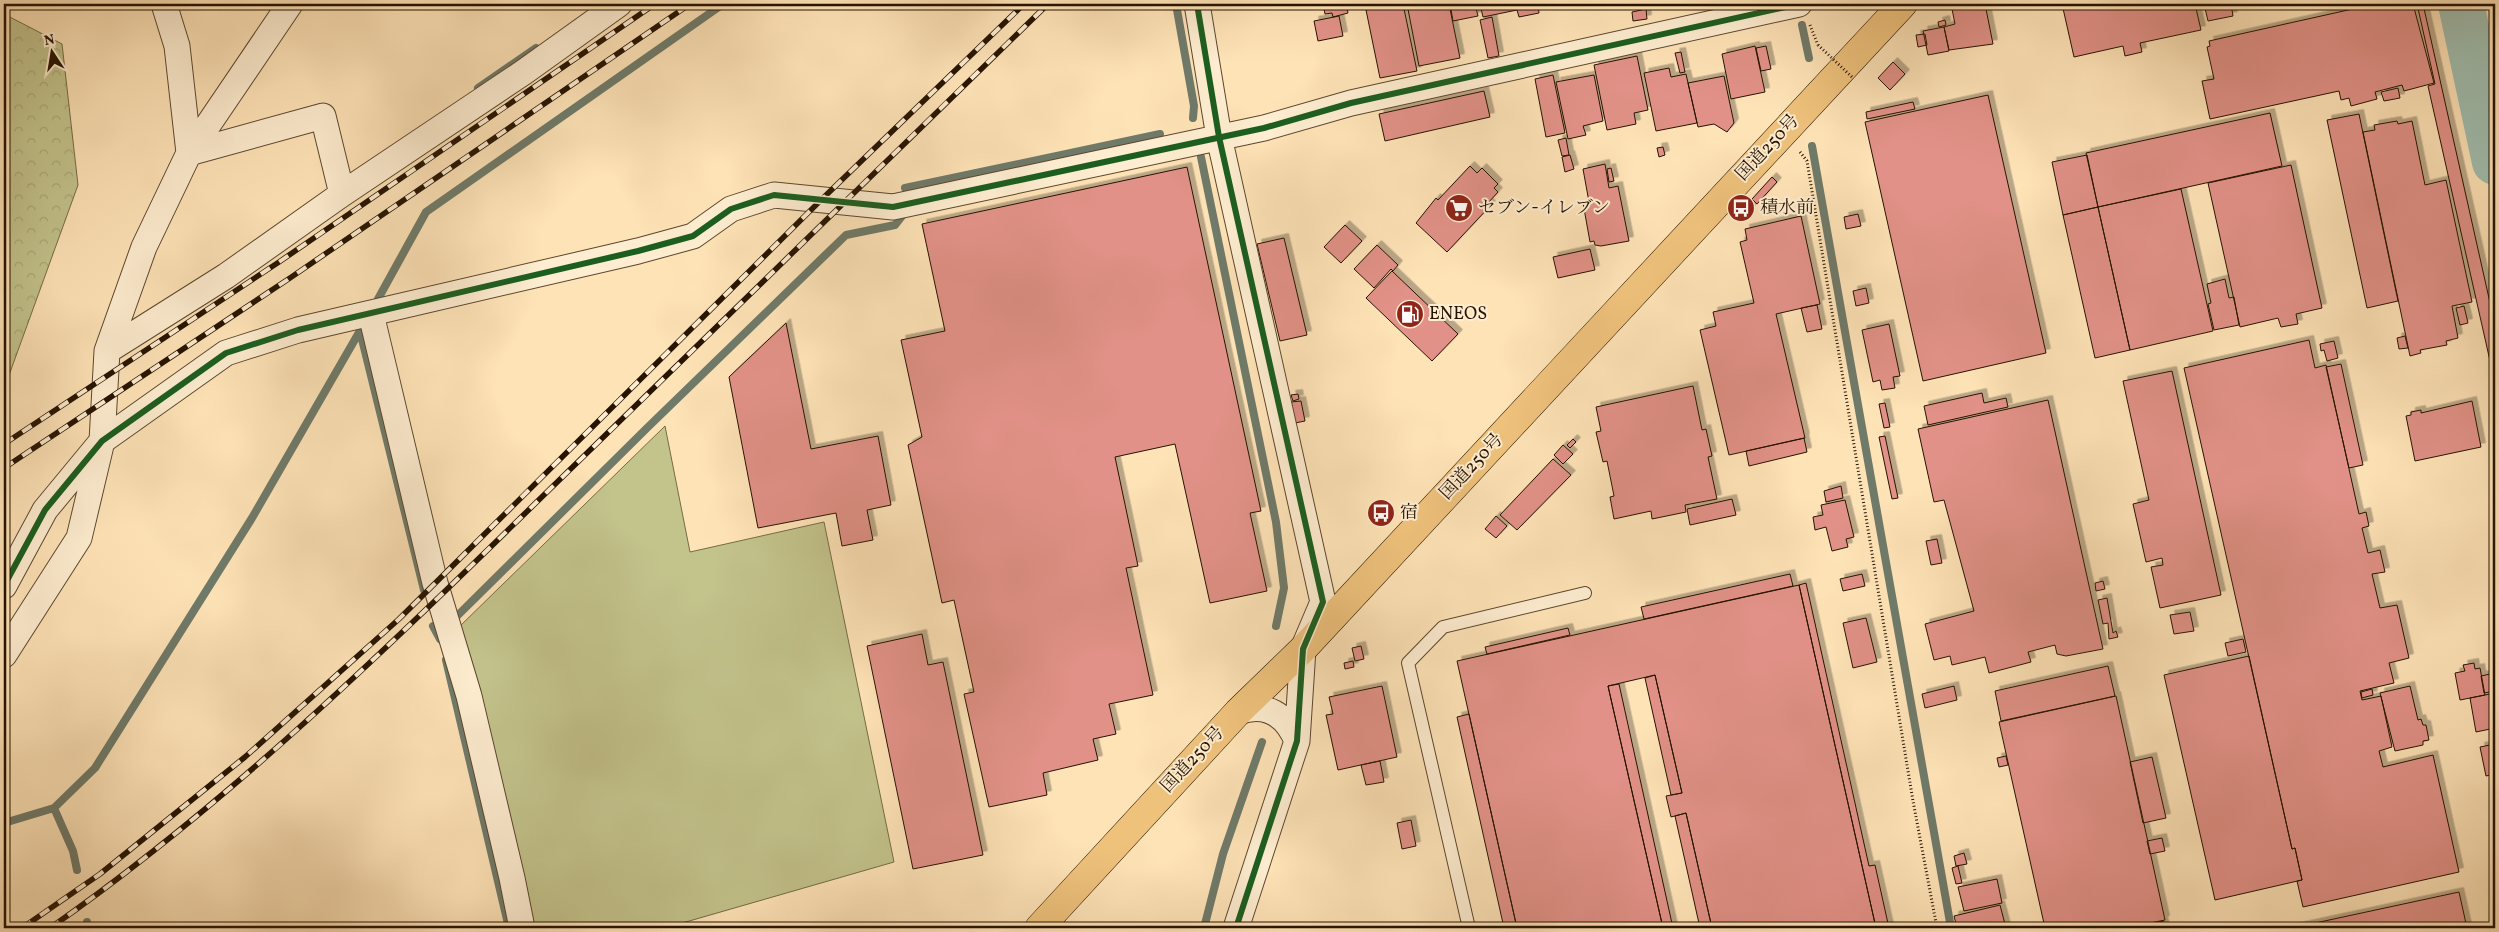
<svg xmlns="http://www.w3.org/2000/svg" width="2499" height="932" font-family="Vollkorn,'Noto Serif JP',serif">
  <defs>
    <pattern id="forest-crowns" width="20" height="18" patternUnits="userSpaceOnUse" patternTransform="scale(1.25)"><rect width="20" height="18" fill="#c3c38c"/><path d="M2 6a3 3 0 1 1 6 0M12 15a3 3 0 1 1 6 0" fill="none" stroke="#a7a777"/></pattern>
    <filter id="shadow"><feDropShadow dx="4.5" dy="-4.5" stdDeviation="0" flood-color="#0004"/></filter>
  </defs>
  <rect width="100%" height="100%" fill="#fee3b7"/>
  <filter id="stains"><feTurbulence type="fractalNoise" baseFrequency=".004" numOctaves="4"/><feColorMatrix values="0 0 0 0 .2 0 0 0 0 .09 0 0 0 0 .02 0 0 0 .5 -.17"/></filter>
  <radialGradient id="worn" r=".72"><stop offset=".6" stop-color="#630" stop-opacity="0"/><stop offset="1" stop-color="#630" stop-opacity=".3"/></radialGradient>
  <!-- green -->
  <path fill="#c3c38c" stroke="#746b46" d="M 665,426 L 690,552 L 824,522 L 894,862 L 665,928 L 528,928 L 459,627 Z"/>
  <!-- forest -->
  <path fill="url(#forest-crowns)" stroke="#746b46" d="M 4,14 L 62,44 L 78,185 L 4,389 Z"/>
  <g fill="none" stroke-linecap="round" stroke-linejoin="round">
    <!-- stream -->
    <path stroke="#6f7a69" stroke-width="8" d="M 1176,4 L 1194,106 L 1193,118
      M 1802,25 L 1809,58
      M 478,88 L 536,48
      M 1812,146 L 1951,928
      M 1201,157 L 1276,522 L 1284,588 L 1276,626
      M 905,188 L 1160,134
      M 378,299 L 426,212 L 723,4
      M 360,331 L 424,590
      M 451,622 L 647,428 L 846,235 L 895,225 L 902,216
      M 433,626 L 440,639
      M 446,660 L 509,928
      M 54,808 L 73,851 L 77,870
      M 4,823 L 54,808 L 95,768 L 252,518 L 361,329
      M 87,922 L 88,928
      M 1204,928 L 1223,854 L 1262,742"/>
    <!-- river -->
    <path stroke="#a0beaf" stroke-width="46" d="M 2461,4 L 2495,162"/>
  </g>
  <!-- building -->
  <path fill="#e19187" stroke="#261300" filter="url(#shadow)" d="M 1323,4 L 1346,4 L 1348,13 L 1333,17 L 1332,13 L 1325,14 Z
    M 1397,4 L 1403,4 L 1417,71 L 1380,78 L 1366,10 Z
    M 1407,4 L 1449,4 L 1460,58 L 1419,66 Z
    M 1450,4 L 1475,4 L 1478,16 L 1453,21 Z
    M 1480,4 L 1538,4 L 1539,13 L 1519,17 L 1517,10 L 1483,17 Z
    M 1951,4 L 1985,4 L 1993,44 L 1949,50 L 1944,27 L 1955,24 Z
    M 2062,4 L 2195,4 L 2201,30 L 2140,43 L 2142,52 L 2125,56 L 2123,46 L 2074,57 Z
    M 2204,4 L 2231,4 L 2233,16 L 2208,21 Z
    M 2375,4 L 2379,4 L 2380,7 L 2392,4 L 2413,4 L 2434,83 L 2404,91 L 2402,85 L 2375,92 L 2377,99 L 2351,106 L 2349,98 L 2341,100 L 2339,91 L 2210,119 L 2202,81 L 2214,79 L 2207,47 L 2210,46 L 2209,41 Z
    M 2417,4 L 2423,4 L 2495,325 L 2495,383 L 2428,86 L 2435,84 Z
    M 1646,9 L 1647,19 L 1633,21 L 1632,12 Z
    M 1339,16 L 1343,36 L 1318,41 L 1314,21 Z
    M 1492,17 L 1499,56 L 1488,58 L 1480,20 Z
    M 1945,20 L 1946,25 L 1939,27 L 1938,22 Z
    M 1944,27 L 1949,51 L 1928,55 L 1923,31 Z
    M 1925,34 L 1927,45 L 1918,47 L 1916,35 Z
    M 1755,46 L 1765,92 L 1731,99 L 1722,54 Z
    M 1766,46 L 1771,69 L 1761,71 L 1756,48 Z
    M 1681,52 L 1685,72 L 1680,73 L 1675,53 Z
    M 1637,56 L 1648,110 L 1634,113 L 1636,124 L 1607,130 L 1594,65 Z
    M 1893,62 L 1905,74 L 1890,90 L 1878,78 Z
    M 1669,68 L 1671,77 L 1686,74 L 1697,123 L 1656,131 L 1644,73 Z
    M 1553,75 L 1565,133 L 1546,137 L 1535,79 Z
    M 1594,75 L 1603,121 L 1583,126 L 1586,135 L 1568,139 L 1556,82 Z
    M 1724,76 L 1734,123 L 1727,132 L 1714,124 L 1698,127 L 1688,83 Z
    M 2398,88 L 2400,98 L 2384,101 L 2381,92 Z
    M 1484,91 L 1490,117 L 1385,141 L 1379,114 Z
    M 1988,95 L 2046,353 L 1923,381 L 1865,122 Z
    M 1913,102 L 1915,109 L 1867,119 L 1866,112 Z
    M 2270,113 L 2282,166 L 2098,207 L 2086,153 Z
    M 2359,114 L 2398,301 L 2367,308 L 2327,120 Z
    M 2397,121 L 2398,124 L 2412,121 L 2425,185 L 2446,180 L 2472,302 L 2452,306 L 2458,338 L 2446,341 L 2447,345 L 2420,350 L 2421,353 L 2410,356 L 2363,132 L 2375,130 L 2374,125 Z
    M 1566,138 L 1569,155 L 1562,156 L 1558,140 Z
    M 1663,147 L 1665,155 L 1659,157 L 1657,148 Z
    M 1570,155 L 1574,169 L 1565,172 L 1562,157 Z
    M 2087,155 L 2098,207 L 2063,215 L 2052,162 Z
    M 1605,164 L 1609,188 L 1618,186 L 1629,241 L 1601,246 L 1595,245 L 1594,241 L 1590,242 L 1583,203 L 1589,202 L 1583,169 Z
    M 2291,165 L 2322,308 L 2296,314 L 2298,324 L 2281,327 L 2278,318 L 2240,327 L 2208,183 Z
    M 1470,166 L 1477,173 L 1482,168 L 1498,184 L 1494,188 L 1498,192 L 1488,203 L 1491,205 L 1447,252 L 1416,223 L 1436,198 L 1438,200 Z
    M 1187,167 L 1261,511 L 1250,513 L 1267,591 L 1210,603 L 1175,444 L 1115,457 L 1138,566 L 1126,568 L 1153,695 L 1109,704 L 1116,734 L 1093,739 L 1098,760 L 1043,773 L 1047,795 L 989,807 L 964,694 L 974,692 L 954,600 L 942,603 L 908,445 L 922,437 L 901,340 L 945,331 L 922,224 Z
    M 1611,168 L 1614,181 L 1609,182 L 1607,169 Z
    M 1772,177 L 1777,182 L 1757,204 L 1752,199 Z
    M 2181,189 L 2213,331 L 2130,350 L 2098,207 Z
    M 1749,203 L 1753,207 L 1745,217 L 1740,212 Z
    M 2098,207 L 2130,350 L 2095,358 L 2063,215 Z
    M 1858,214 L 1861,226 L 1846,229 L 1844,217 Z
    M 1801,216 L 1820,304 L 1776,314 L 1805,438 L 1729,455 L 1700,330 L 1716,326 L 1713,312 L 1754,303 L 1740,242 L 1747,240 L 1745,229 Z
    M 1345,225 L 1362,241 L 1341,263 L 1324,247 Z
    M 1284,238 L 1307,335 L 1280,341 L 1257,244 Z
    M 1377,245 L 1398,265 L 1393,271 L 1391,269 L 1374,288 L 1354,269 Z
    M 1590,249 L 1595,270 L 1558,278 L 1553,257 Z
    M 1392,271 L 1458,334 L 1432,361 L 1366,298 Z
    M 2225,279 L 2229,298 L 2234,297 L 2239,325 L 2214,330 L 2208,304 L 2211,303 L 2207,284 Z
    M 1866,288 L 1869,303 L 1856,306 L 1853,291 Z
    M 1817,305 L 1822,329 L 1807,332 L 1801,308 Z
    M 2464,306 L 2468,323 L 2460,325 L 2456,308 Z
    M 786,323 L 811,449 L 878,436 L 891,505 L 867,510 L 873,540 L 842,546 L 836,513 L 758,528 L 729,377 Z
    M 1889,324 L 1900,376 L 1893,377 L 1895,388 L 1882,390 L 1880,380 L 1873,382 L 1862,330 Z
    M 2405,336 L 2408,348 L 2399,349 L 2397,338 Z
    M 2309,340 L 2315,368 L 2326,365 L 2359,514 L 2366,512 L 2369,526 L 2362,528 L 2368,553 L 2380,550 L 2385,572 L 2372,574 L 2380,608 L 2397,605 L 2409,658 L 2389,663 L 2394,683 L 2360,691 L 2362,700 L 2381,696 L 2392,747 L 2379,751 L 2383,767 L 2433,755 L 2459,872 L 2303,907 L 2297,881 L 2302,880 L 2295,848 L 2292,849 L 2184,368 Z
    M 2334,341 L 2338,358 L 2327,361 L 2324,350 L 2321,351 L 2320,344 Z
    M 2341,364 L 2363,465 L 2349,468 L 2326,367 Z
    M 2172,371 L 2221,595 L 2160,608 L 2151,567 L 2163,565 L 2162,558 L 2146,562 L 2133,504 L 2149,500 L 2123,381 Z
    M 1693,386 L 1702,430 L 1706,429 L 1712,456 L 1708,457 L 1717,499 L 1685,505 L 1686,512 L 1652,519 L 1651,511 L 1614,519 L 1610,497 L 1614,496 L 1607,461 L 1603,462 L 1596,432 L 1601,431 L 1596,407 Z
    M 1982,393 L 1984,403 L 2006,398 L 2008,407 L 1928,425 L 1924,406 Z
    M 1298,394 L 1299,399 L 1293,401 L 1291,395 Z
    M 2048,400 L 2103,649 L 2066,656 L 2057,654 L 2055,645 L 2028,652 L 2031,662 L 1989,673 L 1985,657 L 1952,665 L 1950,656 L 1934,660 L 1925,624 L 1974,611 L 1944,500 L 1934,502 L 1918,429 Z
    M 1301,401 L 1305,421 L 1295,423 L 1291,402 Z
    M 2472,401 L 2481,447 L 2415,461 L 2406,416 L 2411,415 L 2411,412 L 2421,410 L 2421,413 Z
    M 1885,403 L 1890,427 L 1884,428 L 1879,404 Z
    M 1885,436 L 1898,498 L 1892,499 L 1879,437 Z
    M 1804,438 L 1807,452 L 1749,466 L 1746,451 Z
    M 1573,439 L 1576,442 L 1570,448 L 1567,445 Z
    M 1563,445 L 1573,454 L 1563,464 L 1554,455 Z
    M 1553,459 L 1571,475 L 1517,530 L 1500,515 Z
    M 1841,486 L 1843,498 L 1826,502 L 1824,491 Z
    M 1732,499 L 1736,515 L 1690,525 L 1687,509 Z
    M 1845,500 L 1854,537 L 1846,539 L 1848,547 L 1832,551 L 1826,527 L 1815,530 L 1813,517 L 1823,515 L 1821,505 Z
    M 1496,516 L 1507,526 L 1496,538 L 1485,529 Z
    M 1937,539 L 1942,563 L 1931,565 L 1926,541 Z
    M 1790,574 L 1793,586 L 1644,619 L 1641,607 Z
    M 1862,574 L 1865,586 L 1843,591 L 1840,579 Z
    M 2103,581 L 2105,589 L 2096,591 L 2095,583 Z
    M 1806,583 L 1869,866 L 1875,865 L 1889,928 L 1876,928 L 1799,585 Z
    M 1799,585 L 1876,928 L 1712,928 L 1686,813 L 1671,817 L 1666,796 L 1682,793 L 1655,675 L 1608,686 L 1663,928 L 1517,928 L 1457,661 Z
    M 2107,598 L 2113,633 L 2116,631 L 2118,637 L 2109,639 L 2108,623 L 2103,624 L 2098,600 Z
    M 2190,612 L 2194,631 L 2174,634 L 2170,615 Z
    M 1866,618 L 1877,662 L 1853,668 L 1843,623 Z
    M 1568,628 L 1570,635 L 1487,654 L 1485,647 Z
    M 922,634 L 928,665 L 943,662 L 983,855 L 913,869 L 867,646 Z
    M 2243,639 L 2246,652 L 2228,656 L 2225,643 Z
    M 1361,646 L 1364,659 L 1355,661 L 1352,648 Z
    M 2249,656 L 2292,849 L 2295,848 L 2302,880 L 2215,900 L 2164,675 Z
    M 1353,661 L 1354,667 L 1345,669 L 1344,663 Z
    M 2474,663 L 2475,669 L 2480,668 L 2485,695 L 2460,700 L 2455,673 L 2465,671 L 2463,665 Z
    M 2108,666 L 2115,696 L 2001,721 L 1995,691 Z
    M 2495,673 L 2495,691 L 2484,693 L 2481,676 Z
    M 1655,675 L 1682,793 L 1671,795 L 1645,678 Z
    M 1619,684 L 1673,928 L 1663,928 L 1608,686 Z
    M 1382,686 L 1397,757 L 1338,770 L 1326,715 L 1333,714 L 1329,697 Z
    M 1954,686 L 1957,700 L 1925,708 L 1922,694 Z
    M 2410,686 L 2418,720 L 2421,719 L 2423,725 L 2426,725 L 2429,740 L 2423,741 L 2423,745 L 2395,751 L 2380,693 Z
    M 2372,689 L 2373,695 L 2362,698 L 2361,692 Z
    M 2495,693 L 2495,728 L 2476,732 L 2470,698 Z
    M 2116,696 L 2165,920 L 2125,928 L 2045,928 L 1999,722 Z
    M 1469,714 L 1517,928 L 1504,928 L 1457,717 Z
    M 2495,744 L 2495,774 L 2486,776 L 2480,747 Z
    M 2006,756 L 2008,765 L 1999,767 L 1997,758 Z
    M 2152,757 L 2166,818 L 2143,823 L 2130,762 Z
    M 1380,761 L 1384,782 L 1366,785 L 1361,765 Z
    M 1686,813 L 1712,928 L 1700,928 L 1675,816 Z
    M 1411,820 L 1416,846 L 1402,849 L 1397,823 Z
    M 2162,838 L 2165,851 L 2150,854 L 2147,841 Z
    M 1964,853 L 1967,864 L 1956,866 L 1954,856 Z
    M 1958,866 L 1962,883 L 1956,884 L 1952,868 Z
    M 1997,879 L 2002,903 L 1964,911 L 1958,887 Z
    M 2459,892 L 2467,928 L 2292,928 Z
    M 2000,905 L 2006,928 L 1957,928 L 1954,916 Z
    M 2163,921 L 2165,928 L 2134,928 Z"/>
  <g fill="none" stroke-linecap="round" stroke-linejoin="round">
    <!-- service casing -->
    <g stroke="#5c472e" stroke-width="14">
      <path id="service" d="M 1469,928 L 1408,663 L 1443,627 L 1585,593"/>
    </g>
    <!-- minor casing -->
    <g stroke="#5c472e" stroke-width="27">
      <path id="minor" d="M 164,4 L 177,46 L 189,153 L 323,116 L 342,194
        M 1197,4 L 1219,137 L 1323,602 L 1303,649 L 1297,741 L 1236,928
        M 371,314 L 435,583 L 469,696 L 512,878 L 522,928
        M 107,351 L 226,276 L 342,194 L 524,72 L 619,4
        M 4,586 L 45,510 L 102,441 L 226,353 L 298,330 L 638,251 L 693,236 L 731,209 L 774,195 L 893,207 L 1264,128 L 1351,103 L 1799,4
        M 4,655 L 79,538 L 102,441 L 107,351 L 144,247 L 189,153 L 290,4
        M 1238,712 C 1265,702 1286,714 1297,741"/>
    </g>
    <!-- trunk casing -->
    <g stroke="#261300" stroke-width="29">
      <path id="trunk" d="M 1039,928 L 1238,712 L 1303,649 L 1903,4"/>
    </g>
    <!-- path -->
    <path stroke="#261300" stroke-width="3" stroke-dasharray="1 2.5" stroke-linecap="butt" d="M 1810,25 L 1818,45
      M 1800,152 L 1807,161 L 1913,801 L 1937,928"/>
    <!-- service -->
    <use href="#service" stroke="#feedd0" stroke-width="12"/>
    <!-- minor -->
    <use href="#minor" stroke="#feedd0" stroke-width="25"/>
    <!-- trunk -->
    <use href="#trunk" stroke="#efc27c" stroke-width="28"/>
    <!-- rail casing -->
    <g stroke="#261300" stroke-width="5.5">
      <path id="rail" d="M 4,444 L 279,262 L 655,4
        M 4,468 L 290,278 L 690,4
        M 22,928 L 100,874 L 245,757 L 399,619 L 821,200 L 1024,4
        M 50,928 C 232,801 390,645 548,491 C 715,329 881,166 1048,4"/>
    </g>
    <!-- rail -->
    <use href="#rail" stroke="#feedd0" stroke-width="4" stroke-dasharray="11" stroke-linecap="butt"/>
    <!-- path-bridge -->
    <path stroke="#261300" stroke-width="3" stroke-dasharray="1 2.5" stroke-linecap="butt" d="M 1818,45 L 1852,77"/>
    <!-- cycleway casing -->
    <g stroke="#feedd0" stroke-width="9">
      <path id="cycleway" d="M 1197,4 L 1219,137 L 1323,602 L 1303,649 L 1297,741 L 1236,928
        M 4,586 L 45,510 L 102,441 L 226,353 L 298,330 L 638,251 L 693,236 L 731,209 L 774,195 L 893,207 L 1264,128 L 1351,103 L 1799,4"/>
    </g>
    <!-- cycleway -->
    <use href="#cycleway" stroke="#1b5e20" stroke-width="6"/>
  </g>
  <!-- icons -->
  <defs>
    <g id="supermarket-disc" transform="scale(1.4375)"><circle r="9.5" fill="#8f2418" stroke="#feedd0"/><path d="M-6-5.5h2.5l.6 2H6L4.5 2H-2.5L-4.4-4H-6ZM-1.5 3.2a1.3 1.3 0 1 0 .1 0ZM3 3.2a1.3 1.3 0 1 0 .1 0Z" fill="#fff"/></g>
    <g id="bus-disc" transform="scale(1.4375)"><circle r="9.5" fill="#8f2418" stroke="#feedd0"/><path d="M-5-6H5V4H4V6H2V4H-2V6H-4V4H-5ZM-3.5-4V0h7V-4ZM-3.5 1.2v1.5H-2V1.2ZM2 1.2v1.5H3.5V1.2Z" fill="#fff"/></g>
    <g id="fuel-disc" transform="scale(1.4375)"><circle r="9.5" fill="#8f2418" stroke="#feedd0"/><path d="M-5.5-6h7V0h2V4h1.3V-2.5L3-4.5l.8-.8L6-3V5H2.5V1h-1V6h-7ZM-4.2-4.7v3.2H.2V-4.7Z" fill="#fff"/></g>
  </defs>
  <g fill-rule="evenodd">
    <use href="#supermarket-disc" x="1459" y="208"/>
    <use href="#bus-disc" x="1741" y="208"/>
    <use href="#fuel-disc" x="1410" y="314"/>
    <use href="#bus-disc" x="1381" y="513"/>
  </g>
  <g text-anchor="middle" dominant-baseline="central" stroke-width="4" stroke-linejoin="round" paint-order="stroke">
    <!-- street labels -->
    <g font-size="18" fill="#261300" stroke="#feedd0">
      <text transform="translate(1768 148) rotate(-47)">国道250号</text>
      <text transform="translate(1472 467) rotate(-47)">国道250号</text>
      <text transform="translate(1193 760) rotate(-47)">国道250号</text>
    </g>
    <!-- poi labels -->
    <g font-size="18" fill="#261300" stroke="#feedd0" text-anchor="start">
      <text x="1478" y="208">セブン-イレブン</text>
      <text x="1760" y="208">積水前</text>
      <text x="1429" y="314">ENEOS</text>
      <text x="1400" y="513">宿</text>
    </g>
  </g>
  <!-- margin -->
  <rect width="2499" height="932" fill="none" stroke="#fee3b7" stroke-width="20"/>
  <rect x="5" y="5" width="2489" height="922" fill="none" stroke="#261300" stroke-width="2.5"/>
  <rect x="10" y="10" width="2479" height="912" fill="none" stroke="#261300"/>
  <!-- north arrow -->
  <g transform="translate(52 52) rotate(348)" stroke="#feedd0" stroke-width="4" paint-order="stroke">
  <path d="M0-4L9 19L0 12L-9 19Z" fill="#261300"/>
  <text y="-8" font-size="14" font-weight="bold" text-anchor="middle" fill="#261300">N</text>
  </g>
  <rect width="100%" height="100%" filter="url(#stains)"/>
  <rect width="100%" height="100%" fill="url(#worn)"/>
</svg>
